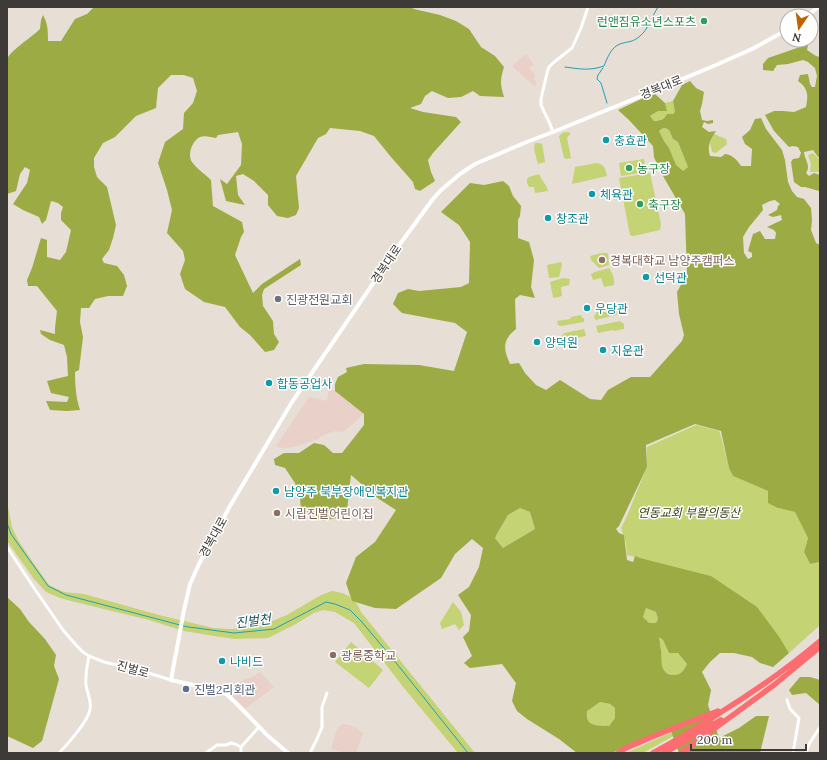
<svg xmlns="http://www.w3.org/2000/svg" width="827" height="760" font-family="Lora,'Noto Sans KR',serif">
  <rect width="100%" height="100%" fill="#e7ded5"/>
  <!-- industrial -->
  <path fill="#e9d0c9" d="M 526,54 L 534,65 L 529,68 L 535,75 L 534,79 L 536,82 L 535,87 L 512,66 Z
    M 329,388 L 335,391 L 364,414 L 343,432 L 335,431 L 326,434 L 316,440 L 293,447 L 282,448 L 276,446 L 309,397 L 313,398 L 327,401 Z
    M 260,672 L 274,687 L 246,708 L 243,707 L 231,694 L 240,689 L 237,685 L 245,679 L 250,678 Z
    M 343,724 L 349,725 L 356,728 L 363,733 L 356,753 L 344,753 L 331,749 L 336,732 L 339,727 Z"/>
  <!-- green -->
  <path fill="#c4d374" d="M 673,101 L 675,112 C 670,116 660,121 654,121 L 650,116 L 658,111 L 666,111 L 665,103 Z
    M 663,128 L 665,128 L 669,130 L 673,139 L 678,142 L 688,167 L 682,172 L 676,166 L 669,148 L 664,141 L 659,131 Z
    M 566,132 L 571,133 L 567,138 L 571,158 L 567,159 L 564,158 L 559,136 L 562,133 Z
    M 714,134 L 726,139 L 727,144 L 716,153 L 712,152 L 710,143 Z
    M 535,143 L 539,143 L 542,144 L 543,149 L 545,162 L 538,164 L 534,149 Z
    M 813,153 L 820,160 L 820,172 L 810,172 L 811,164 L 808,155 Z
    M 644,159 L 646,172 L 621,176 L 619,163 Z
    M 597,163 C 605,165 605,168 607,176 L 572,184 L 575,167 Z
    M 650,173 L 661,224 L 660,230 L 633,236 L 630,235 L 619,178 Z
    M 539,174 C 541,180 547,185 548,191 L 535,193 L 534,187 L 529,187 L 527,183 L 527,179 L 529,177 Z
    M 602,253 L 607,253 L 608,254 L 609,265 L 599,268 L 591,260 L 590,256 Z
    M 561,262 L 562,265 L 559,277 L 549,278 L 547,265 Z
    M 609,268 C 612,272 615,280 614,285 L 604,287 L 601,278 L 593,280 L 591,274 L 595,272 Z
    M 563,278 L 570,279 L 569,285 L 561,287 L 562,296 L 554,298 L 553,297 L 550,282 Z
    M 616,309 L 617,311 L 621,310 L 620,314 L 595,320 L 594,315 L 596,315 L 596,312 Z
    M 581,315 L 582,318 L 584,318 L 584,322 L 561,326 L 558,325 L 557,321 L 570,319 L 571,317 Z
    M 620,321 L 624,324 L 624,329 L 614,331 L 613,330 L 598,333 L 596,326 Z
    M 584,329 L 586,336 L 570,339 L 570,340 L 562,342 L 561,337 L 564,333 Z
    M 696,425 L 719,431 L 721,436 L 729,468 L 733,476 L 768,491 L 778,508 L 795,512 L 808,538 L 804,552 L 810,564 L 820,562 L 820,625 L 789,653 L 780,638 L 711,576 L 627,555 L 626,543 L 621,528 L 628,514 L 637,491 L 647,467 L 647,447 Z
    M 7,502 L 12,527 L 18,540 L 30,558 L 49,585 L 64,592 L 84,594 L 159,615 L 213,628 L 231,629 L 250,628 L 259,626 L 270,622 L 287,615 L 321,595 L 332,591 L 342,593 L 349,596 L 357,604 L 361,612 L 475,753 L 458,753 L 404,688 L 354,623 L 335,612 L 323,610 L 314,613 L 294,625 L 268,638 L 235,639 L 214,636 L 184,631 L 149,620 L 71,601 L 60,598 L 46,592 L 34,579 L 7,541 Z
    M 520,508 L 530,512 L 535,529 L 503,548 L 495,538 L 498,532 L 508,515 Z
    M 453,602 L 461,612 L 464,625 L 459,630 L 455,624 L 442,629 L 440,623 Z
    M 646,608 L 656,612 L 658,619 L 656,623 L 648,623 L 643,617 Z
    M 659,636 L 663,640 L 669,653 L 678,653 L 687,664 L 682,673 L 679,675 L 672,675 L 664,672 L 661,666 L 661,650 Z
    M 351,642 L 383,670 L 369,688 L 335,662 Z
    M 600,702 L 610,704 L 615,708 L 615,718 L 609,726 C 596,725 585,728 587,710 Z
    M 702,720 L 643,753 L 626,753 L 654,740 Z"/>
  <!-- forest -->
  <path fill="#9cab44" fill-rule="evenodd" d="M 94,7 L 411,7 L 414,9 L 440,15 L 456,21 L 469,29 L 481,47 L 495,56 L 504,67 C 500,80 500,84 504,97 L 480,96 L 473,91 L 461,97 L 448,98 L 432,91 L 425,96 L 421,104 L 410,108 L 423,112 L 456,117 L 461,122 L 433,153 L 428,160 L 431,172 L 435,181 L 420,191 L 415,189 L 413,182 L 391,157 L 374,136 L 360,131 L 330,128 L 326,134 L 318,138 L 296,176 L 299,208 L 296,215 L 288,218 L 277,216 L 268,205 L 268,195 L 254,181 L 243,174 L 236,176 L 238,195 L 245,205 L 226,201 L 220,179 L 227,184 L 241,165 L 242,144 L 238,132 L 218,135 L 216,138 C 211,137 205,135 200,137 C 192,141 187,155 192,162 C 197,169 205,174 211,180 L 213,206 L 242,222 L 244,232 L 241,237 L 235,255 L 253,293 L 262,284 L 300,259 L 301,265 L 264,289 L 262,295 L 263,306 L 273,321 L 274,334 L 279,342 L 274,350 L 265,352 L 250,335 L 240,327 L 225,307 L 204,302 L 185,289 L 180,274 L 185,260 L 183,251 L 167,233 L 172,210 L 167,190 L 158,163 L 165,142 L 183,129 L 184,113 L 193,103 L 197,91 L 193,78 L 184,75 L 171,75 L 158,88 L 156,108 L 136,116 L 115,137 L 103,143 L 94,158 L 94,167 L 97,177 L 107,187 L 116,225 L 113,238 L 109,250 L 102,259 L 104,263 L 117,266 L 124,275 L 127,286 L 123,296 L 108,296 L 95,299 L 89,308 L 81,308 L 80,322 L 83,337 L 79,370 L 75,372 C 75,385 76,398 80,410 L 67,411 L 50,410 L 46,401 L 67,402 L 69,397 L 51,393 L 47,381 L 68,376 L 67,357 L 64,345 L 50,340 L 41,334 L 40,330 L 55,334 L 55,328 L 57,311 L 37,286 L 28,286 L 27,280 L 32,268 L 41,238 L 47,240 L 47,257 L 60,260 L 66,252 L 71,230 L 61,220 L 61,213 L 63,207 L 58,203 L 51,201 L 46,220 L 42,224 L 39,217 L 23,210 L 13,204 L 27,183 L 30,170 L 25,167 L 20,174 L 16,191 L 7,194 L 7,59 C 11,50 32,37 40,29 L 41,20 L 43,15 C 48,24 48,31 48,41 L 61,41 L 75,19 L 87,14 Z
    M 805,43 L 808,45 L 807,50 L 816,56 L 820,57 L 820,80 L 819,82 L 820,87 L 820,158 L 818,157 L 813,150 L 804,152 C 805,161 811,165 806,173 L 809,176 L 814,173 L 820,175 L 820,192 L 819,191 L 805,187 L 801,187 L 794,182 L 791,162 L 793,159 L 799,158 L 801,153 L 798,147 L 793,146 L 789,147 L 774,131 L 765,115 L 774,111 L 783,111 L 794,112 L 806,107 C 808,96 809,89 798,81 L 800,75 L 808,74 L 810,84 L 812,87 L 815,87 L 817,76 L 815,68 L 808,62 L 803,60 L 788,64 L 777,65 L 773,71 L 763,70 L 763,64 L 768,58 L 800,47 Z
    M 690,81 L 696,88 L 704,92 L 702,104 L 700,111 L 702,120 L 707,121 L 713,120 L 713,123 L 708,124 L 704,122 L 702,127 L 709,132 L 716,131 C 710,141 707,145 710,156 L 721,157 L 725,154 C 733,155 737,160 741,166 L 751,166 L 752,149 L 745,144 L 742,137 L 750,130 L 755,119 L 761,118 L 766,129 L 782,150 L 785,160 L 788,182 L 792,191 L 797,197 L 804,199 L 811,208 L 812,220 L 811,230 L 816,243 L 820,245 L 820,562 L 810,564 L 804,552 L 808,538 L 795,512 L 778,508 L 768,503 L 768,491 L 733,476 L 729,468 L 721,431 L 695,424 L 646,445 L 647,467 L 619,526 L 616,529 L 619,533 L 624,535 L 627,560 L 633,562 L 635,556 L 640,558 L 711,576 L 757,607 L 780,638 L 789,653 L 773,667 L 760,663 L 752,657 L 734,653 L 720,653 L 710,662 L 702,672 L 711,690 L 708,705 L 719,738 L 739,728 L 756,716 L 769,716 L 760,753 L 679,753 L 671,731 L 637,741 L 614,752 L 609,753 L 577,753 L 559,739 L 527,719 L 517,711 L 512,701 L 516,683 L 502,664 L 470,668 L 464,663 L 472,656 L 463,637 L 469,631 L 471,615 L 458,595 L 469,587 L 479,567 L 483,548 L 472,539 L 455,554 L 441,578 L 396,609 L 375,608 L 352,601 L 346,583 L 356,557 L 375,542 L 396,510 L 379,499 L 351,475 L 347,510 L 336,518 L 323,521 L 301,512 L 300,497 L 295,483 L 285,468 L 275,465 L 274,459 L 284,453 L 299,453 L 314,443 L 324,445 L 333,453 L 342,453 L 364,425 L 364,414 L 335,391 L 335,384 L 338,377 L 347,372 L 346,368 L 364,364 L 419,365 L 454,371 L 467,332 L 455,323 L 402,313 L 393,304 L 398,293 L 408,289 L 419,291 L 461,287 L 469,283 L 470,242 L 459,225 L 441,212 L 470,183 L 484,185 L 503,181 L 509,186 L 513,196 L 521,206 L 520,216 L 518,220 L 518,238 L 529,242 L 534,260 L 531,287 L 535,298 L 520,295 L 515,299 L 516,329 C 501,341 504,350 510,364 L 519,363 L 525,373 L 536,385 L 546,390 L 560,380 L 590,399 L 601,400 L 608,390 L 631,377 L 650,377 L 682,341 L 684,335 L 679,314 L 677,292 L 687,274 L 685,214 L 659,169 L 654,157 L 653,146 L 629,120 L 618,110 L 654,93 L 665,103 L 667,111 L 658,111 L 650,116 L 654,121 C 660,121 665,119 667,114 L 673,114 L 675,112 L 673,101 L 682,85 ZM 663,128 L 665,128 L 669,130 L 673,139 L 678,142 L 688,167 L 683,171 L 676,165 L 669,148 L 664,141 L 659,131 ZM 775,200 L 780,204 L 778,206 L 777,210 L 768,215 L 773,217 L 781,215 L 782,220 L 767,227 L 774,230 L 776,233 L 775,239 L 765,239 L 760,231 L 753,234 L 748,251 L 752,253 L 752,257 L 748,259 L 744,253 L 743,237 L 749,227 L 763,210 L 762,205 L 770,201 ZM 520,508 L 530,512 L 535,529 L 503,548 L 495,538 L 498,532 L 508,515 ZM 646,608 L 656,612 L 658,619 L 656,623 L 649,623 L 643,617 ZM 659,637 L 663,640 L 669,653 L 678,653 L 687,664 C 684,670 681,676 673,675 C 659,674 662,660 661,650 C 660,646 660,641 659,637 ZM 600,702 L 610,704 L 615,708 L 615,718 L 609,726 C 596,725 585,727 587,711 Z
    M 7,597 L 20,609 L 29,622 L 45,639 L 56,655 L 54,666 L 59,679 L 42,741 L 33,748 L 7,736 Z
    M 800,677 L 810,677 L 820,680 L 820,705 L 806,693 L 792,695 L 789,690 Z"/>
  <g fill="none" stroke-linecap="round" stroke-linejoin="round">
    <!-- stream -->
    <path stroke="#259eaf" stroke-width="1" d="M 565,67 C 579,69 590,71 604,66 C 607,59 611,47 620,44 C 628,41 632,43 640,36 C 648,30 652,16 658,7
      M 603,68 L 598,75 L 597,79 L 601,83 L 607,103
      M 7,523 L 11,534 L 48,586 L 66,595 L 180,625
      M 183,626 L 189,627 L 234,633 L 274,629 L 326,602 L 335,604 L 350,610 L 361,621 L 393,659 L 468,753"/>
    <!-- street -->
    <path stroke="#fff" stroke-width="3" d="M 553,132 L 550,124 L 541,105 L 541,99 L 547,73 L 549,67 L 553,63 L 572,48 L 581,28 L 588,7
      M 7,547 L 34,588 L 63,630 L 76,645 L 83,652 L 89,656 L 104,662 L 142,671 L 171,680
      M 787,700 L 790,709 L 799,718 L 793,753
      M 59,753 C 67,745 89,720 90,709 C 92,701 87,693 86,685 C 85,675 87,666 89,656
      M 206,753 L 217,745 L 226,745 L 231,743 L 235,744 L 241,747
      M 241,753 L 241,747 L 259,727
      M 310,753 L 317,739 L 322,727 L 322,707 L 327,693
      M 806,753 L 809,744 L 820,727"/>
    <!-- secondary -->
    <path stroke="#fff" stroke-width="4" d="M 807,16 L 818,7
      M 288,753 L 267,735 L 235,702 L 226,694 L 215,690 L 171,680 L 184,610 L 190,584 L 199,564 L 230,506 L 292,402 L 305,383 L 400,244 L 433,199 L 440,191 L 460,174 L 475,164 L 529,141 L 553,132 L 656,90 L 716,65 L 752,49 L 787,30"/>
    <!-- highway -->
    <path stroke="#fd6c71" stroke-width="5.5" d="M 618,753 L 626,748 L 654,736 L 718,711
      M 653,753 C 675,741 697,728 718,714 C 754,692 788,668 820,641
      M 664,753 L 721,720
      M 681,753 L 774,685 L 820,647"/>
  </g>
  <!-- markers -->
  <g fill="#2e9e5b" stroke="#fff" stroke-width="1.5">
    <circle cx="704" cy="21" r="4"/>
    <circle cx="629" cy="168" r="4"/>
    <circle cx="640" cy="204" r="4"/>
  </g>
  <g fill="#0f9aa8" stroke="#fff" stroke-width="1.5">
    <circle cx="606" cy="140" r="4"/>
    <circle cx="592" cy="194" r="4"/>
    <circle cx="548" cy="218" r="4"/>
    <circle cx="646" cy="277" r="4"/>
    <circle cx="587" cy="308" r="4"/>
    <circle cx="537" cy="342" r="4"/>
    <circle cx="603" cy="350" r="4"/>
    <circle cx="269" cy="383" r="4"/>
    <circle cx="276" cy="491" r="4"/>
    <circle cx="222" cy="661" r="4"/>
  </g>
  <g fill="#8d6e63" stroke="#fff" stroke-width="1.5">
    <circle cx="602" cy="260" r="4"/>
    <circle cx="277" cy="513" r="4"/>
    <circle cx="333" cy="655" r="4"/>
  </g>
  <circle fill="#6b7280" stroke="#fff" stroke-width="1.5" cx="278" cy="299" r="4"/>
  <circle fill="#5c6f8a" stroke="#fff" stroke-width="1.5" cx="186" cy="689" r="4"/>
  <g text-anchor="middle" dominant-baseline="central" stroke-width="3" stroke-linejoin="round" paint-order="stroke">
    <!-- leisure labels -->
    <g font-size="12" fill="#27864d" stroke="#fff" text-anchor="start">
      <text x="696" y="21" text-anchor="end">런앤짐유소년스포츠</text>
      <text x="637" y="168">농구장</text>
      <text x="648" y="204">축구장</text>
    </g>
    <!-- street labels -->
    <g font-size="12" fill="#3e3a37" stroke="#fff">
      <text transform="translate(661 87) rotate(-22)">경복대로</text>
      <text transform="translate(386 264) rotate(-56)">경복대로</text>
      <text transform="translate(213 537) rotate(-61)">경복대로</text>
      <text transform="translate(133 669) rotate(16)">진벌로</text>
    </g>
    <!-- culture labels -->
    <g font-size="12" fill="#0d838f" stroke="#fff" text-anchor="start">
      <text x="614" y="140">충효관</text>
      <text x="600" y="194">체육관</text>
      <text x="556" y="218">창조관</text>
      <text x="654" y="277">선덕관</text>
      <text x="595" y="308">우당관</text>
      <text x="545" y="342">양덕원</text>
      <text x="611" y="350">지운관</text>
      <text x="277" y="383">합동공업사</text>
      <text x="284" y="491">남양주 북부장애인복지관</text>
      <text x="230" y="661">나비드</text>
    </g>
    <!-- education labels -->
    <g font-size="12" fill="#785e54" stroke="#fff" text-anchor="start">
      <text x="610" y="260">경복대학교 남양주캠퍼스</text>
      <text x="285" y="513">시립진벌어린이집</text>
      <text x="341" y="655">광릉중학교</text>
    </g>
    <!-- worship labels -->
    <g font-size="12" fill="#5b616d" stroke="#fff" text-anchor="start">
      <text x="286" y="299">진광전원교회</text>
    </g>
    <!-- park labels -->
    <g font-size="12" font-style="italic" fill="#3c4217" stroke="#fff">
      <text x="689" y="512">연동교회 부활의동산</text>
    </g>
    <!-- service labels -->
    <g font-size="12" fill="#4e5e75" stroke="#fff" text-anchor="start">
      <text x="194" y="689">진벌2리회관</text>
    </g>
    <!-- water labels -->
    <g font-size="13" font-style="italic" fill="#1a5862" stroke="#fff">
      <text transform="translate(253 621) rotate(-7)">진벌천</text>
    </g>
  </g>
  <!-- border -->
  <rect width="827" height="760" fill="none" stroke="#3e3a37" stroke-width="16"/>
  <!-- north arrow -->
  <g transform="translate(799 28) rotate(193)"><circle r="19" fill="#ffffff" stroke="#b2b0af"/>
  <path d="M0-3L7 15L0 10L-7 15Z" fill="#bd6500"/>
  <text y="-6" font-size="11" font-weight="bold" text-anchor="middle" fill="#3e3a37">N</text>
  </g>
  <!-- scale -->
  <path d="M691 744v6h115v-6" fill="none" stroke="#3e3a37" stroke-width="2"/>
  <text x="697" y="744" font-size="12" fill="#3e3a37" stroke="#ffffff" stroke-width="3" paint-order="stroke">200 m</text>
</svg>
